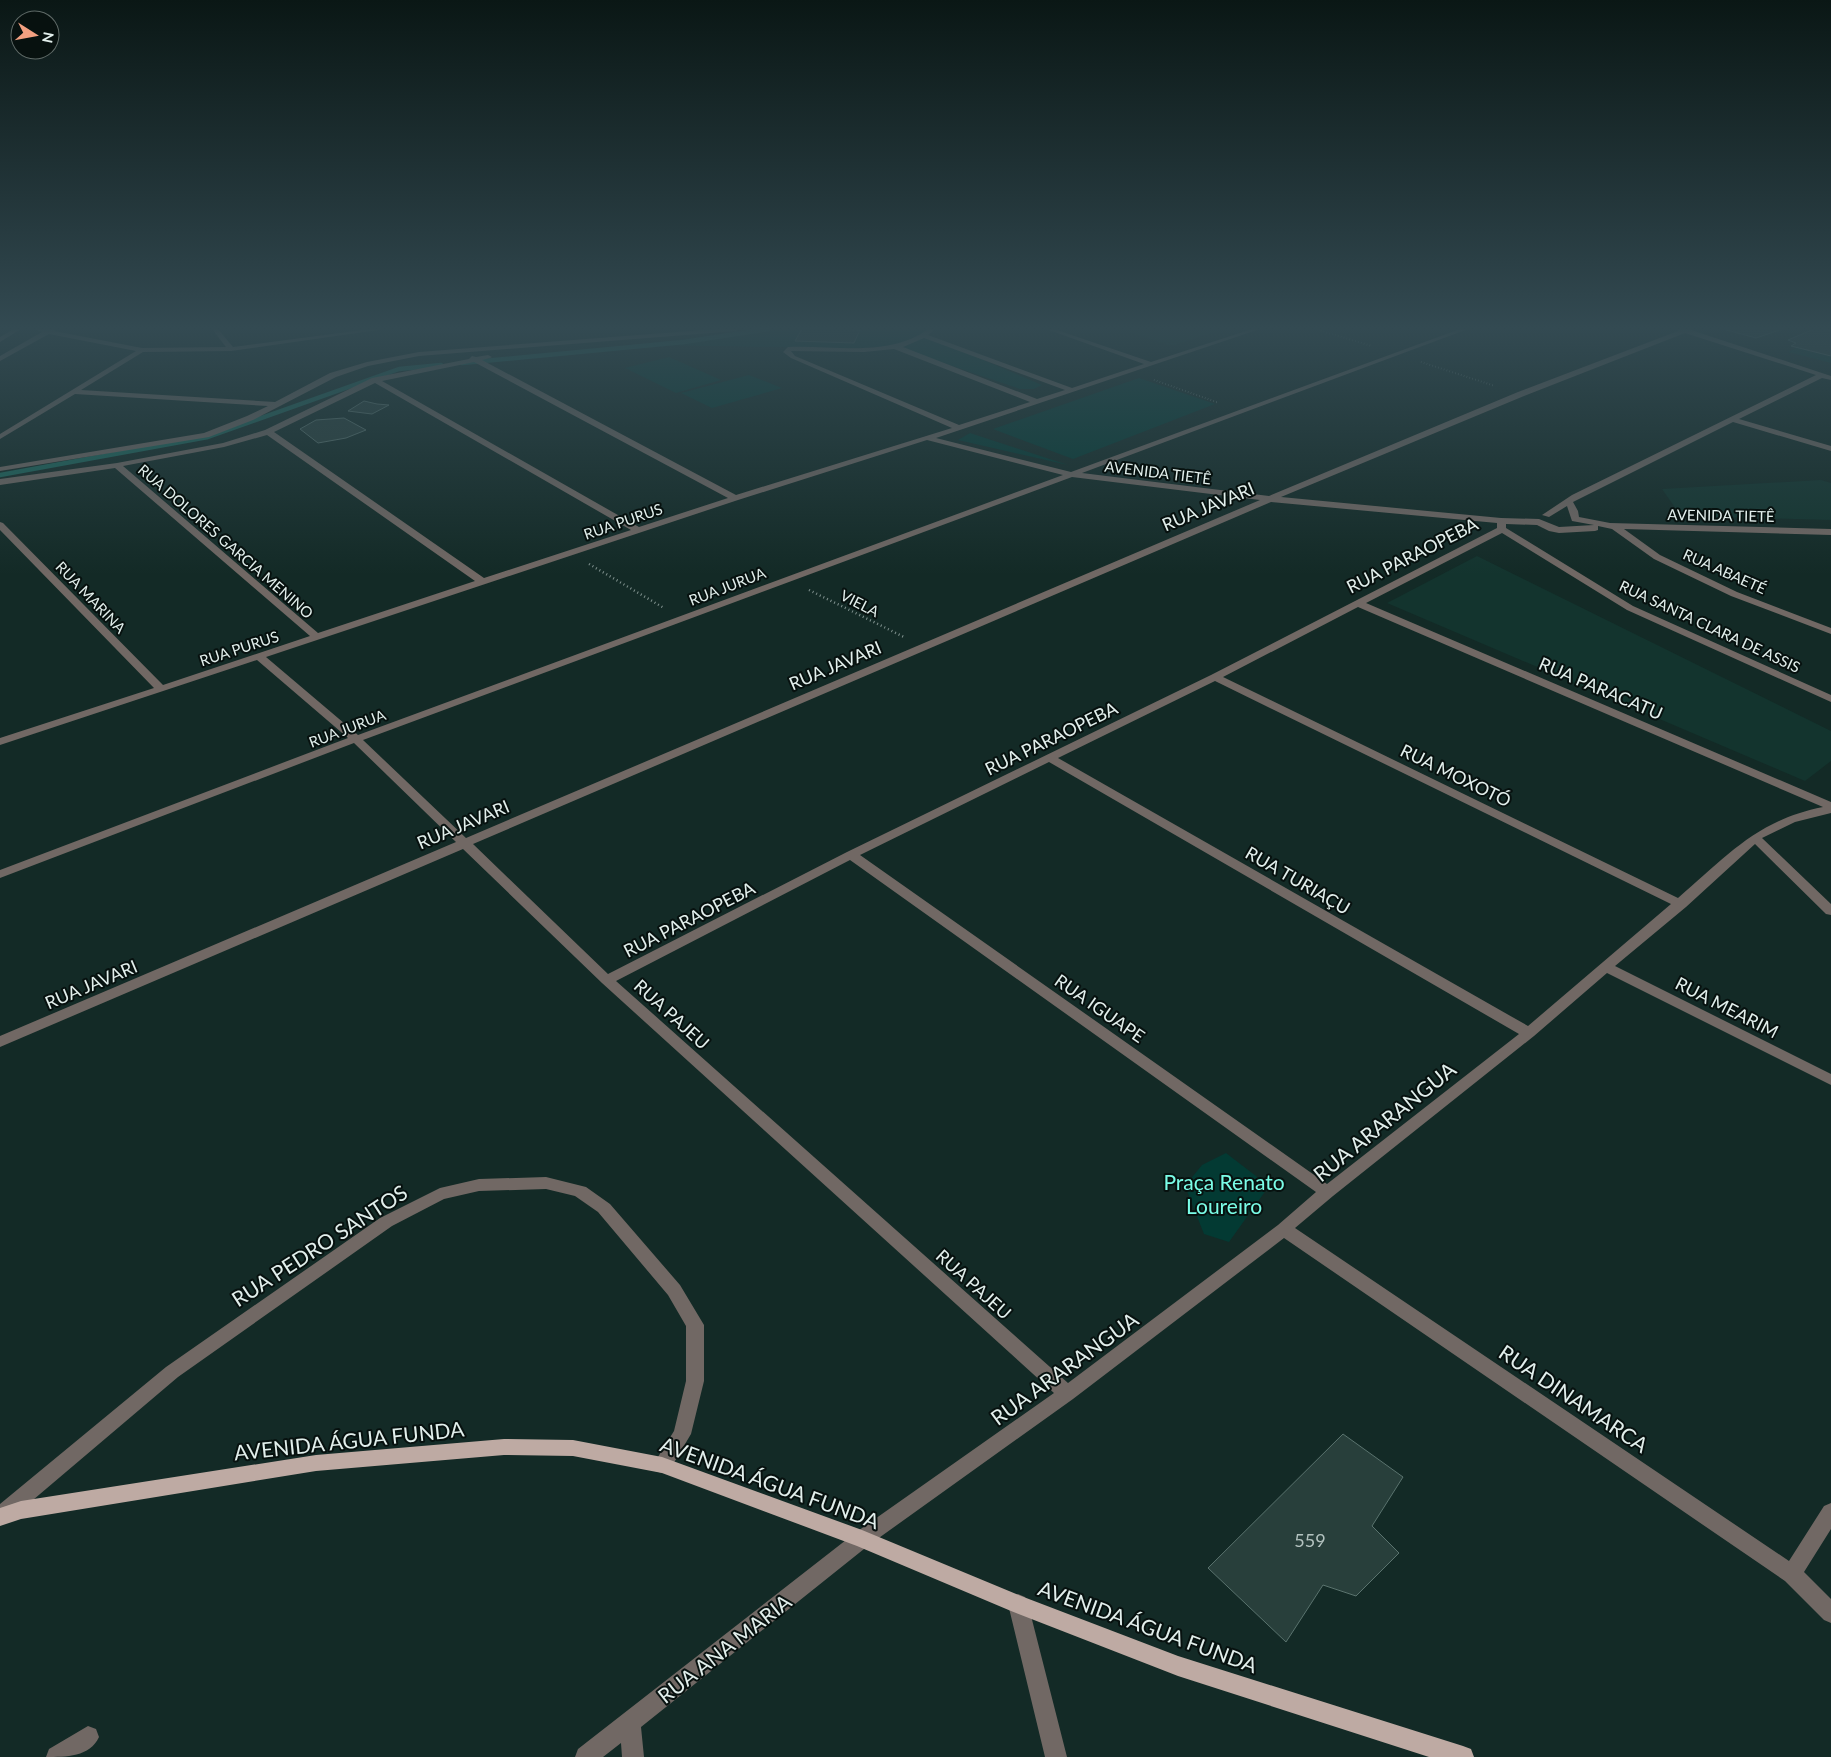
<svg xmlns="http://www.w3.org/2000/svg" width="1831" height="1757" font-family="Lato,sans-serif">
  <rect width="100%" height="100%" fill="#132a26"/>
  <!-- built -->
  <path fill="#13342e" d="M 1121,329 L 1223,329 L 1172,346 Z
    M 1821,480 L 1831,483 L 1831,520 L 1681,516 L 1662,489 Z
    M 1477,556 L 1831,731 L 1831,761 L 1805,781 L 1387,603 Z"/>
  <!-- green -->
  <path fill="#033a33" d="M 769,329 L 930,329 L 926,336 L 1042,385 L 1034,389 L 1020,389 L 896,347 L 851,348 L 634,345 Z
    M 1797,348 L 1831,356 L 1831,363 L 1788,352 Z
    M 669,357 L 721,380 L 676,393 L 625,368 Z
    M 749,375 L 782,388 L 712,408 L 681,393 Z
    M 1139,378 L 1215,404 L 1073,459 L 993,429 Z
    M 970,433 L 1068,465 L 958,440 Z
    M 1226,1153 L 1269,1186 L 1229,1242 L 1204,1234 L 1185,1186 L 1202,1165 Z"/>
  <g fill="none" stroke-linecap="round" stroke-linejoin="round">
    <!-- stream -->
    <path stroke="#1d665b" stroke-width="4.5" d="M 462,363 L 684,342 L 768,329
      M 0,475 L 208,437 L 399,369 L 441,365"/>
  </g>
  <!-- building -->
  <path fill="#283f3b" stroke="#5a736e" d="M 802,329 L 820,329 L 860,330 L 854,343 L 795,341 Z
    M 1723,329 L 1783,329 L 1756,338 Z
    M 1814,329 L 1831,330 L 1831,356 L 1791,346 L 1796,343 L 1788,340 Z
    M 364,401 L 377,404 L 389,405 L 372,414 L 348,411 Z
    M 344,418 L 366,430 L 346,438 L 318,443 L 300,429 L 316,420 Z
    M 1343,1434 L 1403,1477 L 1372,1526 L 1399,1553 L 1356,1596 L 1323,1585 L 1286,1642 L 1208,1568 Z"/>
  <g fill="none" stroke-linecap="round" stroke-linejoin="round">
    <!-- path-far1 -->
    <path stroke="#81928f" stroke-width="2" stroke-dasharray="0.5 2.5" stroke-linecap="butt" d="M 1315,329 L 1372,346
      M 1421,362 L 1495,386
      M 1154,380 L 1219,403"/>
    <!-- path -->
    <path stroke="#81928f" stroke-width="2.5" stroke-dasharray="1 3" stroke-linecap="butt" d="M 589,564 L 664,608
      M 809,590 L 904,637"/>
    <!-- minor -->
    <path fill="#716864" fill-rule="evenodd" d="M 14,329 L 21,329 L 0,342 L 0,337 Z
      M 33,329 L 55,329 L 54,331 L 142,348 L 226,347 L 212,329 L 218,329 L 233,347 L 370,329 L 385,329 L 231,351 L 143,352 L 81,390 L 275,402 L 330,373 L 367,362 L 419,352 L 716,329 L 739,329 L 736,331 L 419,356 L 368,366 L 336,377 L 253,420 L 209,437 L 0,471 L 0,467 L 204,433 L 247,416 L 268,406 L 75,394 L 0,439 L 0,434 L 136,351 L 49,334 L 0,361 L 0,356 L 42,332 Z
      M 928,329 L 935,329 L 928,335 L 1072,388 L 1144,364 L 1046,329 L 1054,329 L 1151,362 L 1252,329 L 1260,329 L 936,438 L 1071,472 L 1460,329 L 1468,329 L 1082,473 L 1269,496 L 1518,392 L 1678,331 L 1677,329 L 1691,329 L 1691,330 L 1831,376 L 1831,380 L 1822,378 L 1739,419 L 1831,446 L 1831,451 L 1733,422 L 1573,502 L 1578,511 L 1579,517 L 1610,523 L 1831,529 L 1831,535 L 1624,529 L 1660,555 L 1737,592 L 1831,628 L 1831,634 L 1731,596 L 1654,559 L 1612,529 L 1598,526 L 1598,530 L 1595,531 L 1559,533 L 1549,531 L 1537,525 L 1506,524 L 1506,528 L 1633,606 L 1831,695 L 1831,702 L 1627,610 L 1502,533 L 1366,603 L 1831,802 L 1831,813 L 1795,822 L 1762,838 L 1831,904 L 1831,915 L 1826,914 L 1755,844 L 1686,907 L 1615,966 L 1831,1074 L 1831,1085 L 1607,973 L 1534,1036 L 1333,1196 L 1295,1228 L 1789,1561 L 1824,1506 L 1831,1503 L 1831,1529 L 1804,1572 L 1831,1599 L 1831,1623 L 1824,1620 L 1785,1581 L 1284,1238 L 1073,1399 L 869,1545 L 641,1727 L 644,1757 L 622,1757 L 621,1743 L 603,1757 L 575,1757 L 578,1749 L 855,1533 L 1054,1393 L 602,983 L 463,849 L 0,1047 L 0,1036 L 456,842 L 354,743 L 0,878 L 0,870 L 348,738 L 257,660 L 0,745 L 0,738 L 154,688 L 0,530 L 0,522 L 3,523 L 163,685 L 310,636 L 115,468 L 0,485 L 0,479 L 117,463 L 223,443 L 265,430 L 372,378 L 469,359 L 472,356 L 476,357 L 488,355 L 492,357 L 490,358 L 482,360 L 736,495 L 952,428 L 791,358 L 783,352 L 788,347 C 834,345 889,358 928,329 ZM 1685,333 L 1816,375 L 1572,495 L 1542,515 L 1549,517 L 1567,506 L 1572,521 L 1594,525 L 1559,527 L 1539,519 L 1501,518 L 1281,497 L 1524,396 ZM 924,338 L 1065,390 L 1037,399 L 903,347 ZM 894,349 L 1030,402 L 959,425 L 795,356 L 791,351 L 864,352 ZM 474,362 L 728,498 L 639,527 L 382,381 ZM 375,383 L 631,530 L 484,578 L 274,432 ZM 267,435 L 475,581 L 318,633 L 123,466 L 224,447 ZM 927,440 L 1063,475 L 358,735 L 266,657 L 738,500 ZM 1072,477 L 1260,500 L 466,838 L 363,740 ZM 1271,502 L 1497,523 L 1497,528 L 1211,675 L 847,852 L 608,974 L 473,844 ZM 1358,607 L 1823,807 C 1757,820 1727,856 1678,898 L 1223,677 ZM 1215,681 L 1671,904 L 1528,1026 L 1058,758 ZM 1049,762 L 1519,1034 L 1327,1184 L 860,855 ZM 850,860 L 1316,1192 L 1278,1225 L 1068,1383 L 616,981 Z
      M 546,1177 L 586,1187 L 610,1204 L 680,1285 L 704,1325 L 704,1381 L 691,1434 L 669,1471 L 662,1473 L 655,1471 L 653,1465 L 674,1431 L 686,1381 L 686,1326 L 668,1295 L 598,1212 L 575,1196 L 546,1189 L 479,1191 L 444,1199 L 392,1226 L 178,1377 L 7,1522 L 0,1525 L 0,1504 L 166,1367 L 380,1218 L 440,1188 L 479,1179 Z
      M 1018,1594 L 1025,1597 L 1028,1604 L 1067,1757 L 1045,1757 L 1008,1604 L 1011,1597 Z
      M 88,1726 L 96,1729 L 99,1737 C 90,1757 66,1757 46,1757 L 49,1749 Z"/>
    <!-- major -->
    <path fill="#beaaa3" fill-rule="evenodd" d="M 504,1439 L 573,1440 L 662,1457 L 862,1530 L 1021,1596 L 1178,1656 L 1463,1746 L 1471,1749 L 1474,1757 L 1429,1757 L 1178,1676 L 1011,1611 L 857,1546 L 662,1473 L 573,1456 L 504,1455 L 316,1471 L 21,1519 L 0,1526 L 0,1508 L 21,1501 L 316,1455 Z"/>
  </g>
  <!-- sky -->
  <linearGradient id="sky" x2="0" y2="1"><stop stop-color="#0a1715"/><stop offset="0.57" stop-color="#334a52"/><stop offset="1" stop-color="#334a52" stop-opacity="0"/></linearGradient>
  <rect width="1831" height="575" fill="url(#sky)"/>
  <g text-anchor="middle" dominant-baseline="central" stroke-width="4" stroke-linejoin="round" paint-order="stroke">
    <!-- far-street labels -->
    <g font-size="15" fill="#e2efec" stroke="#07110f">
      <text transform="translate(1158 472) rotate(7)">AVENIDA TIETÊ</text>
      <text transform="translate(1721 515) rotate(1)">AVENIDA TIETÊ</text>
      <text transform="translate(623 521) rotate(-19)">RUA PURUS</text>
      <text transform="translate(226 541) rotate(41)">RUA DOLORES GARCIA MENINO</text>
      <text transform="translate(1725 571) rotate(24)">RUA ABAETÉ</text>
      <text transform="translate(727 586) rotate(-21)">RUA JURUA</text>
      <text transform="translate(91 597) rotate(46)">RUA MARINA</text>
      <text transform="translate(860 603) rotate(27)">VIELA</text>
      <text transform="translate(1710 626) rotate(25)">RUA SANTA CLARA DE ASSIS</text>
      <text transform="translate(239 648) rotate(-18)">RUA PURUS</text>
      <text transform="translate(347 728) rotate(-21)">RUA JURUA</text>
    </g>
    <!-- street labels -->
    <g font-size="18" fill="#e2efec" stroke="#07110f">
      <text transform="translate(1208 506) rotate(-23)">RUA JAVARI</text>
      <text transform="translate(1412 555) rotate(-27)">RUA PARAOPEBA</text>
      <text transform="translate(835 665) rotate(-23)">RUA JAVARI</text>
      <text transform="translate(1601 688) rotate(23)">RUA PARACATU</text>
      <text transform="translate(1051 738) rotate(-26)">RUA PARAOPEBA</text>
      <text transform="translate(1456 775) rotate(26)">RUA MOXOTÓ</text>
      <text transform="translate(463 824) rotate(-23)">RUA JAVARI</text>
      <text transform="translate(1298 880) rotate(30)">RUA TURIAÇU</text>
      <text transform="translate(689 919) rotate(-27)">RUA PARAOPEBA</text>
      <text transform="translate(91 984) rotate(-23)">RUA JAVARI</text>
      <text transform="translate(1727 1007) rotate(27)">RUA MEARIM</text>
      <text transform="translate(1100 1008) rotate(35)">RUA IGUAPE</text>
      <text transform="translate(672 1014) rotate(42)">RUA PAJEU</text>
      <text transform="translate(974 1284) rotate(42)">RUA PAJEU</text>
    </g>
    <!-- near-number labels -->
    <g font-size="18" fill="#b4c3c0">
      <text x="1310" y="1540">559</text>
    </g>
    <!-- near-street labels -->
    <g font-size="21" fill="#e2efec" stroke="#07110f">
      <text transform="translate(1384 1121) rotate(-39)">RUA ARARANGUA</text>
      <text transform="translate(319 1245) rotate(-33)">RUA PEDRO SANTOS</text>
      <text transform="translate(1064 1368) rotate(-36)">RUA ARARANGUA</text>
      <text transform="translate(1574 1398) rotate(34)">RUA DINAMARCA</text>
      <text transform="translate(349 1440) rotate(-6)">AVENIDA ÁGUA FUNDA</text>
      <text transform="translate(770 1482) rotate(20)">AVENIDA ÁGUA FUNDA</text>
      <text transform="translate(1148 1626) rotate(20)">AVENIDA ÁGUA FUNDA</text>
      <text transform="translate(724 1648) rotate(-38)">RUA ANA MARIA</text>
    </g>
    <!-- near-park labels -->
    <g font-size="21" fill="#7afde7" stroke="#07110f">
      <text x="1224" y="1181">Praça Renato<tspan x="1224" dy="24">Loureiro</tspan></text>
    </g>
  </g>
  <!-- north arrow -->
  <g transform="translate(35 35) rotate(101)"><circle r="24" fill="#07110f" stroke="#5f6a67"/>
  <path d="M0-4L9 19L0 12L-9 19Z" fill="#f2a081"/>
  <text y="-8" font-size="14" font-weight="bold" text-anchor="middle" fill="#e2efec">N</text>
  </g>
</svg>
